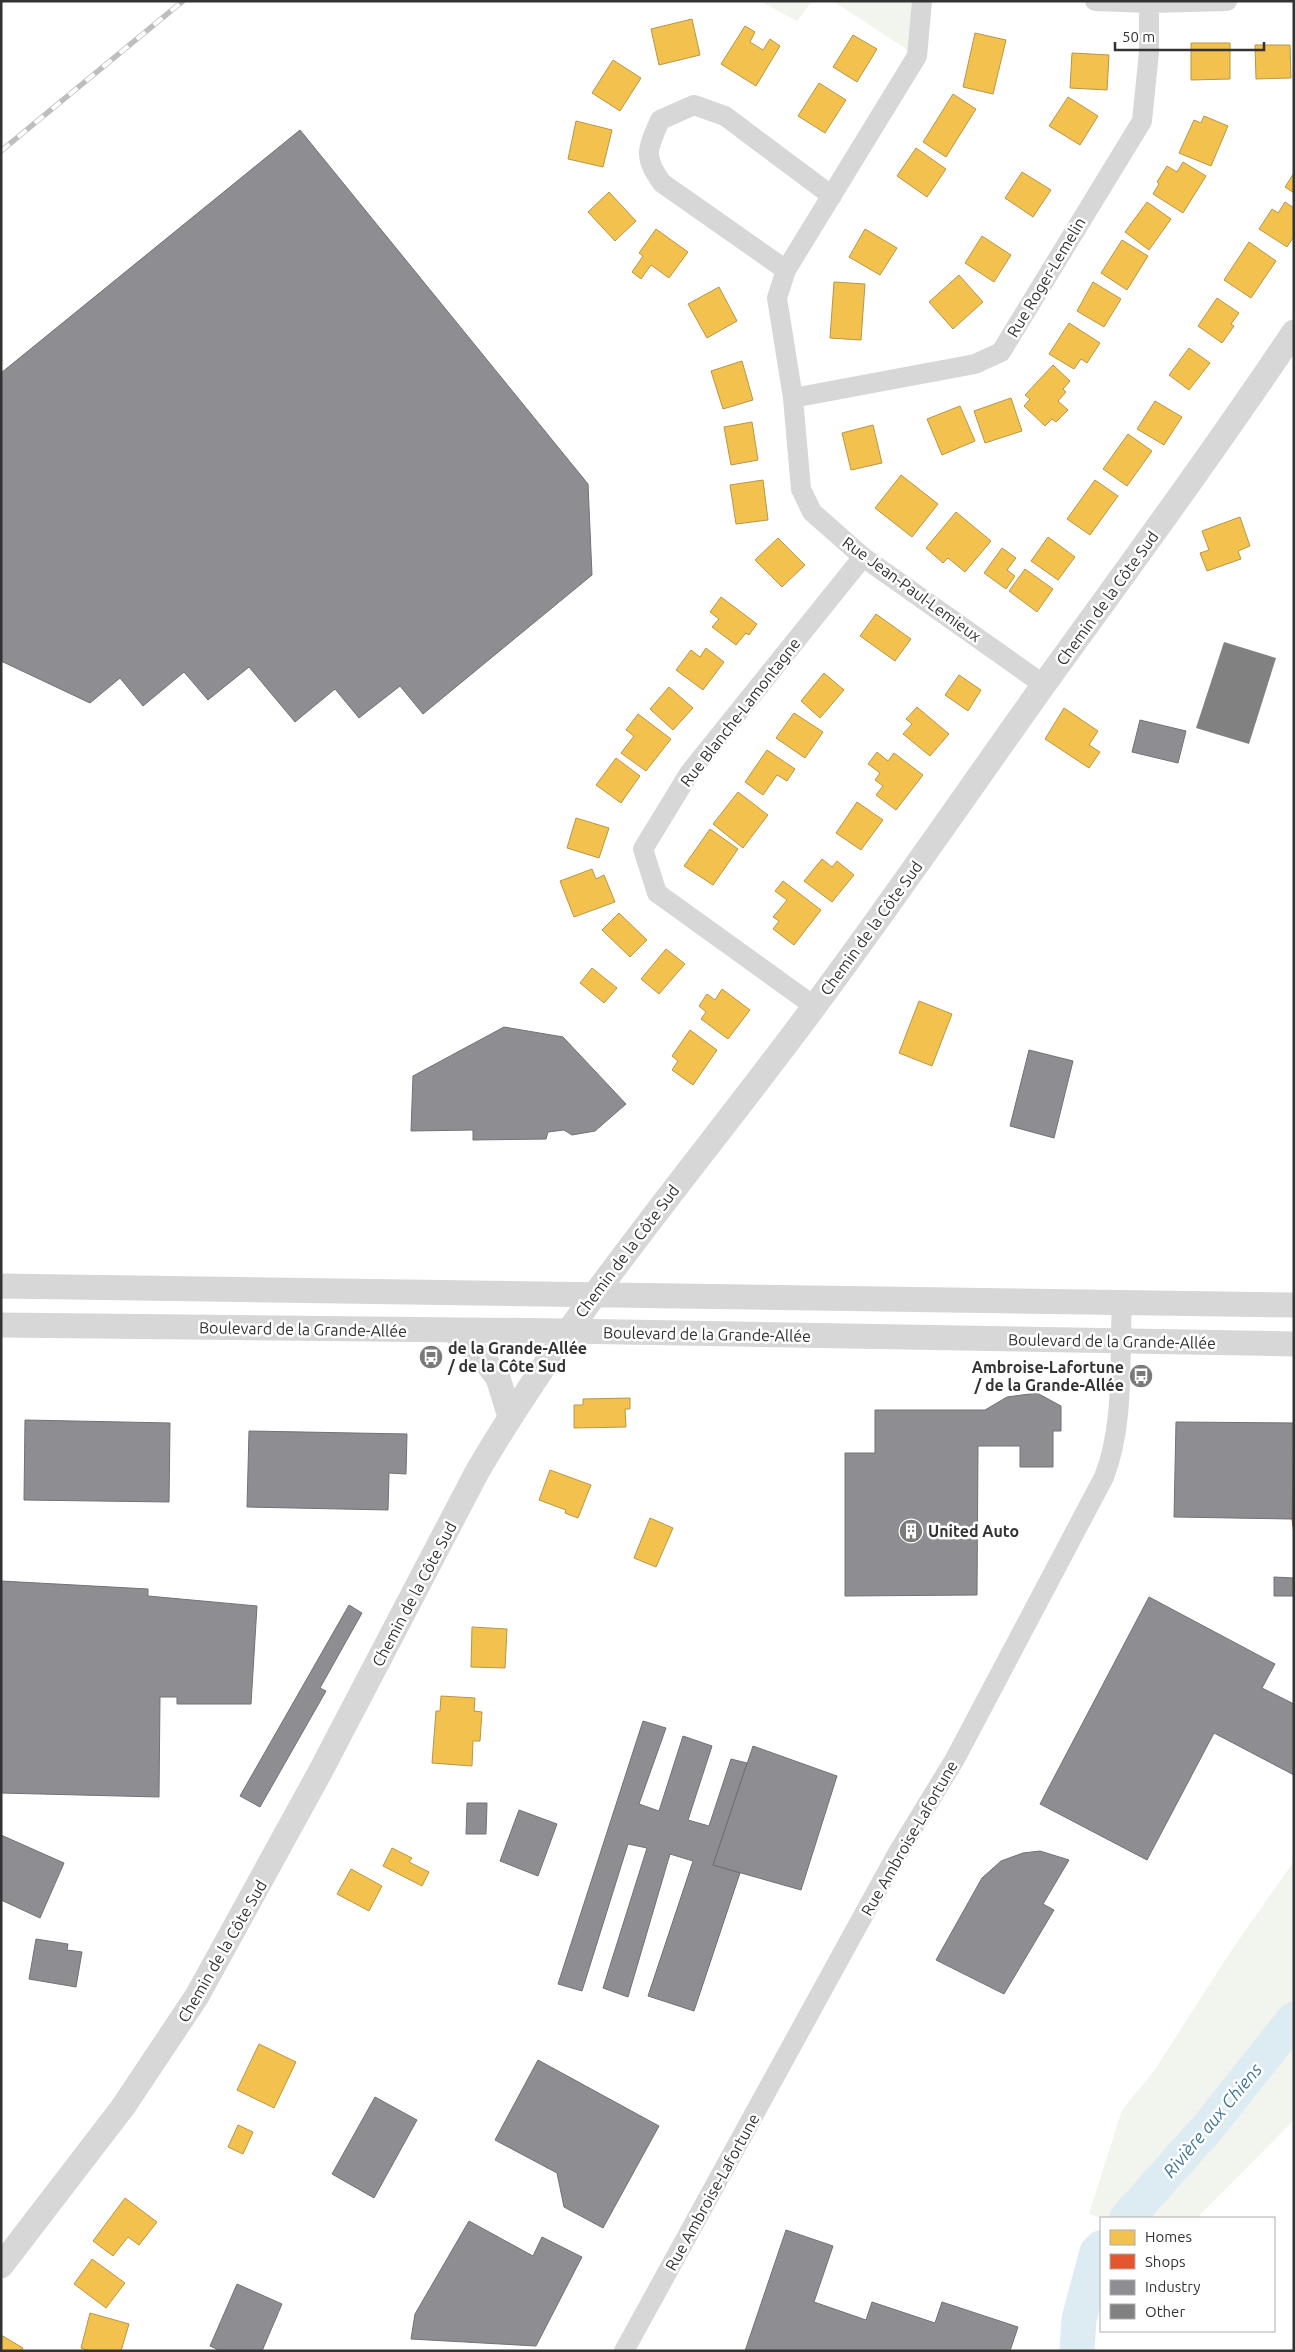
<svg xmlns="http://www.w3.org/2000/svg" width="1295" height="2352" font-family="Ubuntu,sans-serif">
  <rect width="100%" height="100%" fill="#fff"/>
  <!-- green -->
  <path fill="#f1f5ed" d="M 760,1 L 812,1 L 797,21 Z
    M 833,1 L 922,1 L 917,56 Z
    M 1294,1861 L 1294,2120 L 1197,2218 L 1101,2218 L 1089,2214 L 1122,2110 L 1154,2071 L 1231,1951 Z"/>
  <!-- homes -->
  <path fill="#f2c14e" stroke="#b99646" d="M 692,19 L 700,55 L 659,65 L 651,29 Z
    M 745,26 L 755,32 L 750,42 L 763,50 L 770,39 L 780,46 L 756,86 L 721,64 Z
    M 975,33 L 1006,40 L 993,94 L 963,87 Z
    M 853,35 L 877,49 L 857,82 L 833,67 Z
    M 1191,43 L 1230,43 L 1230,79 L 1191,80 Z
    M 1255,45 L 1290,45 L 1291,78 L 1256,79 Z
    M 1072,53 L 1109,55 L 1107,90 L 1070,88 Z
    M 613,60 L 641,78 L 620,111 L 592,93 Z
    M 819,83 L 846,100 L 825,133 L 798,116 Z
    M 953,94 L 976,109 L 946,157 L 923,142 Z
    M 1068,97 L 1098,116 L 1080,145 L 1049,126 Z
    M 1204,116 L 1228,126 L 1211,166 L 1179,153 L 1194,120 L 1201,123 Z
    M 576,121 L 612,130 L 603,167 L 568,159 Z
    M 916,148 L 946,169 L 927,197 L 897,176 Z
    M 1183,162 L 1206,176 L 1183,213 L 1153,194 L 1159,184 L 1157,182 L 1167,166 L 1177,172 Z
    M 1022,172 L 1051,190 L 1033,217 L 1005,198 Z
    M 1294,173 L 1294,193 L 1285,187 Z
    M 609,192 L 636,221 L 615,241 L 588,212 Z
    M 1147,202 L 1171,219 L 1149,250 L 1125,232 Z
    M 1285,202 L 1294,208 L 1294,236 L 1287,247 L 1259,229 L 1272,209 L 1278,213 Z
    M 656,229 L 688,252 L 669,278 L 651,265 L 641,279 L 632,272 L 643,256 L 639,253 Z
    M 865,229 L 897,248 L 880,275 L 849,257 Z
    M 982,236 L 1011,255 L 994,282 L 965,263 Z
    M 1122,240 L 1148,256 L 1127,290 L 1101,273 Z
    M 1249,242 L 1276,261 L 1251,298 L 1224,280 Z
    M 959,275 L 983,302 L 953,329 L 929,302 Z
    M 834,282 L 865,284 L 861,340 L 830,338 Z
    M 1093,282 L 1121,299 L 1104,327 L 1077,311 Z
    M 719,287 L 737,321 L 707,338 L 688,304 Z
    M 1217,298 L 1239,313 L 1231,324 L 1234,326 L 1222,343 L 1198,326 Z
    M 1069,323 L 1100,343 L 1087,363 L 1081,359 L 1074,369 L 1049,354 Z
    M 1189,348 L 1210,363 L 1189,390 L 1169,375 Z
    M 742,361 L 753,400 L 723,409 L 711,371 Z
    M 1053,365 L 1070,381 L 1063,389 L 1066,392 L 1058,401 L 1068,410 L 1056,422 L 1052,419 L 1045,426 L 1024,406 L 1030,399 L 1025,395 Z
    M 1011,398 L 1022,431 L 985,443 L 974,411 Z
    M 1155,401 L 1182,417 L 1164,445 L 1137,429 Z
    M 960,406 L 975,441 L 942,455 L 927,419 Z
    M 752,422 L 758,460 L 731,465 L 724,427 Z
    M 873,425 L 882,463 L 851,470 L 842,433 Z
    M 1128,434 L 1152,451 L 1127,486 L 1103,469 Z
    M 901,475 L 938,504 L 912,537 L 875,508 Z
    M 763,480 L 768,520 L 736,524 L 730,485 Z
    M 1095,480 L 1118,496 L 1090,535 L 1067,519 Z
    M 956,512 L 991,541 L 965,572 L 948,558 L 943,563 L 926,548 Z
    M 1240,517 L 1250,546 L 1238,551 L 1241,559 L 1207,571 L 1200,553 L 1209,550 L 1202,531 Z
    M 1048,537 L 1075,557 L 1058,580 L 1031,561 Z
    M 778,538 L 805,565 L 782,587 L 755,560 Z
    M 1002,548 L 1016,558 L 1007,570 L 1015,576 L 1006,589 L 984,573 Z
    M 1025,569 L 1053,589 L 1037,612 L 1009,591 Z
    M 721,597 L 757,624 L 749,635 L 746,633 L 736,645 L 712,627 L 719,619 L 710,612 Z
    M 876,614 L 911,639 L 895,661 L 860,636 Z
    M 706,648 L 724,662 L 703,690 L 676,670 L 691,650 L 700,657 Z
    M 824,673 L 844,690 L 820,718 L 801,701 Z
    M 959,675 L 981,690 L 968,711 L 945,695 Z
    M 669,687 L 693,708 L 673,730 L 650,709 Z
    M 917,707 L 949,734 L 930,756 L 903,734 L 912,724 L 906,719 Z
    M 1064,708 L 1098,731 L 1089,745 L 1100,752 L 1089,768 L 1045,739 Z
    M 794,713 L 823,732 L 805,758 L 776,738 Z
    M 638,714 L 671,739 L 646,771 L 621,753 L 634,736 L 626,730 Z
    M 767,750 L 795,769 L 787,781 L 777,775 L 763,795 L 745,782 Z
    M 877,752 L 888,761 L 894,753 L 923,775 L 896,810 L 876,795 L 883,786 L 875,780 L 880,773 L 868,764 Z
    M 616,758 L 640,776 L 621,803 L 596,785 Z
    M 738,792 L 768,815 L 743,848 L 713,824 Z
    M 857,802 L 883,820 L 861,850 L 836,833 Z
    M 576,818 L 609,828 L 599,858 L 567,848 Z
    M 710,829 L 738,849 L 713,885 L 684,866 Z
    M 822,859 L 832,867 L 837,861 L 854,875 L 832,902 L 804,881 Z
    M 592,869 L 596,879 L 604,875 L 615,902 L 574,917 L 560,881 Z
    M 783,881 L 821,910 L 794,945 L 773,929 L 779,921 L 773,917 L 787,900 L 775,891 Z
    M 619,913 L 647,940 L 630,957 L 602,930 Z
    M 666,949 L 685,964 L 659,994 L 641,979 Z
    M 592,968 L 617,988 L 604,1003 L 580,983 Z
    M 722,989 L 750,1010 L 728,1039 L 701,1019 L 706,1012 L 699,1006 L 707,994 L 715,1000 Z
    M 919,1001 L 952,1014 L 932,1066 L 899,1053 Z
    M 690,1030 L 717,1050 L 693,1085 L 672,1070 L 678,1061 L 672,1056 Z
    M 630,1398 L 630,1409 L 625,1409 L 626,1427 L 574,1428 L 574,1405 L 583,1405 L 583,1399 Z
    M 550,1470 L 591,1485 L 578,1518 L 565,1513 L 566,1510 L 539,1500 Z
    M 650,1518 L 673,1528 L 656,1567 L 634,1558 Z
    M 472,1627 L 507,1629 L 505,1668 L 471,1667 Z
    M 441,1696 L 475,1698 L 474,1711 L 482,1712 L 480,1741 L 473,1741 L 472,1766 L 432,1763 L 436,1711 L 440,1711 Z
    M 392,1848 L 412,1858 L 409,1862 L 429,1872 L 422,1886 L 383,1866 Z
    M 351,1869 L 382,1886 L 369,1911 L 337,1894 Z
    M 259,2044 L 296,2062 L 274,2108 L 237,2090 Z
    M 238,2125 L 253,2132 L 243,2154 L 228,2147 Z
    M 125,2198 L 157,2222 L 139,2245 L 128,2237 L 113,2256 L 93,2241 Z
    M 92,2259 L 125,2283 L 106,2308 L 74,2284 Z
    M 90,2313 L 129,2324 L 121,2351 L 90,2351 L 81,2348 Z
    M 1,2335 L 23,2348 L 21,2351 L 1,2351 Z"/>
  <!-- shops -->
  <path fill="#e4572e" stroke="#af4c30" d="M 1294,1423 L 1294,1534 L 1292,1519 Z"/>
  <!-- industry -->
  <path fill="#8d8d92" stroke="#727276" d="M 300,130 L 588,484 L 592,575 L 423,714 L 400,686 L 359,718 L 335,689 L 295,722 L 249,667 L 208,700 L 184,672 L 143,706 L 120,678 L 90,703 L 1,661 L 1,373 Z
    M 1140,720 L 1186,731 L 1178,763 L 1132,752 Z
    M 504,1027 L 563,1037 L 626,1104 L 595,1131 L 572,1135 L 564,1130 L 548,1132 L 546,1139 L 473,1140 L 473,1130 L 411,1131 L 413,1076 Z
    M 1029,1050 L 1073,1061 L 1054,1138 L 1010,1126 Z
    M 1037,1393 L 1061,1406 L 1061,1431 L 1053,1431 L 1053,1467 L 1020,1467 L 1020,1446 L 978,1446 L 977,1595 L 845,1596 L 845,1453 L 875,1453 L 875,1410 L 985,1410 L 1007,1397 Z
    M 25,1420 L 170,1423 L 169,1502 L 24,1500 Z
    M 1176,1422 L 1294,1423 L 1292,1519 L 1174,1517 Z
    M 249,1431 L 407,1434 L 406,1474 L 389,1473 L 388,1510 L 247,1507 Z
    M 1274,1577 L 1294,1578 L 1294,1596 L 1274,1596 Z
    M 1,1581 L 148,1589 L 148,1596 L 257,1606 L 251,1704 L 177,1704 L 177,1697 L 160,1697 L 159,1797 L 1,1793 Z
    M 1149,1597 L 1275,1664 L 1262,1688 L 1294,1704 L 1294,1775 L 1214,1733 L 1147,1860 L 1040,1804 Z
    M 349,1605 L 362,1613 L 320,1688 L 326,1691 L 260,1807 L 240,1796 Z
    M 643,1721 L 666,1728 L 639,1804 L 659,1811 L 683,1736 L 712,1746 L 688,1820 L 709,1826 L 731,1759 L 747,1763 L 713,1865 L 740,1873 L 694,2011 L 648,1996 L 693,1861 L 670,1854 L 628,1997 L 603,1988 L 647,1848 L 628,1844 L 582,1991 L 558,1984 Z
    M 753,1746 L 837,1776 L 801,1890 L 713,1865 Z
    M 467,1803 L 487,1803 L 486,1834 L 466,1834 Z
    M 519,1810 L 557,1824 L 538,1876 L 500,1861 Z
    M 1,1835 L 64,1863 L 40,1918 L 1,1900 Z
    M 1040,1851 L 1069,1860 L 1043,1904 L 1054,1910 L 1004,1994 L 936,1960 L 982,1878 L 1001,1861 L 1023,1853 Z
    M 36,1939 L 68,1944 L 67,1950 L 82,1952 L 76,1987 L 29,1979 Z
    M 538,2060 L 659,2126 L 603,2228 L 564,2207 L 557,2173 L 495,2140 Z
    M 375,2097 L 417,2120 L 374,2198 L 332,2174 Z
    M 469,2221 L 533,2256 L 542,2237 L 582,2257 L 536,2346 L 411,2339 L 415,2314 Z
    M 786,2230 L 833,2246 L 814,2302 L 866,2320 L 872,2302 L 935,2323 L 942,2302 L 1018,2327 L 1010,2351 L 745,2351 Z
    M 237,2284 L 282,2304 L 262,2351 L 221,2351 L 210,2346 Z"/>
  <g fill="none" stroke-linecap="round" stroke-linejoin="round">
    <!-- river -->
    <path stroke="#ddebf3" stroke-width="35" d="M 1127,2218 L 1209,2126 L 1294,2019
      M 1077,2351 L 1079,2319 L 1097,2252 L 1101,2248"/>
  </g>
  <!-- building -->
  <path fill="#818181" d="M 1224,642 L 1276,658 L 1249,744 L 1196,728 Z"/>
  <g fill="none" stroke-linecap="round" stroke-linejoin="round">
    <!-- minor -->
    <path stroke="#d7d7d7" stroke-width="20" d="M 922,1 L 917,56 L 786,270 L 777,298 L 793,398 L 801,489 L 812,512 L 863,557 L 1044,685
      M 1095,1 L 1149,3 L 1227,1
      M 786,270 L 662,183 C 643,156 647,150 660,120 L 694,105 L 725,116 L 832,196
      M 793,398 L 975,364 L 1001,352 L 1142,121 L 1149,52 L 1149,3
      M 814,1006 L 657,893 L 643,849 L 690,772 L 863,557
      M 624,2351 L 897,1854 L 955,1759 L 1104,1477 C 1125,1424 1119,1358 1122,1302"/>
    <!-- tertiary -->
    <path stroke="#d7d7d7" stroke-width="25" d="M 1,1286 L 1294,1305
      M 1,1325 L 567,1331 L 1294,1344
      M 452,1330 L 485,1361 L 498,1378 L 510,1417
      M 1,2266 L 123,2107 L 197,1996 L 319,1774 L 477,1472 C 570,1313 689,1174 799,1027 C 884,914 963,798 1045,683 C 1129,567 1214,451 1294,332"/>
    <!-- rail casing -->
    <g stroke="#bebebe" stroke-width="5.5">
      <path id="rail" d="M 1,151 L 183,1"/>
    </g>
    <!-- rail -->
    <use href="#rail" stroke="#fff" stroke-width="4" stroke-dasharray="11" stroke-linecap="butt"/>
  </g>
  <!-- icons -->
  <defs>
    <g id="bus-disc" transform="scale(1.25)"><circle r="9.5" fill="#7a7a7a" stroke="#fff"/><path d="M-5-6H5V4H4V6H2V4H-2V6H-4V4H-5ZM-3.5-4V0h7V-4ZM-3.5 1.2v1.5H-2V1.2ZM2 1.2v1.5H3.5V1.2Z" fill="#fff"/></g>
    <g id="building-disc" transform="scale(1.25)"><circle r="9.5" fill="#7a7a7a" stroke="#fff"/><path d="M-4-6H4V6H1V3H-1V6H-4ZM-2.5-4.3h1.7v1.8h-1.7ZM.8-4.3h1.7v1.8H.8ZM-2.5-1h1.7V.8h-1.7ZM.8-1h1.7V.8H.8Z" fill="#fff"/></g>
  </defs>
  <g fill-rule="evenodd">
    <use href="#bus-disc" x="431" y="1357"/>
    <use href="#bus-disc" x="1141" y="1376"/>
    <use href="#building-disc" x="911" y="1531"/>
  </g>
  <g text-anchor="middle" dominant-baseline="central" stroke-width="5" stroke-linejoin="round" paint-order="stroke">
    <!-- street labels -->
    <g font-size="16" fill="#333" stroke="#fff">
      <text transform="translate(1046 277) rotate(-59)">Rue Roger-Lemelin</text>
      <text transform="translate(912 589) rotate(36)">Rue Jean-Paul-Lemieux</text>
      <text transform="translate(1107 598) rotate(-54)">Chemin de la Côte Sud</text>
      <text transform="translate(740 712) rotate(-52)">Rue Blanche-Lamontagne</text>
      <text transform="translate(871 928) rotate(-54)">Chemin de la Côte Sud</text>
      <text transform="translate(627 1251) rotate(-53)">Chemin de la Côte Sud</text>
      <text transform="translate(303 1329) rotate(1)">Boulevard de la Grande-Allée</text>
      <text transform="translate(707 1334) rotate(1)">Boulevard de la Grande-Allée</text>
      <text transform="translate(1112 1341) rotate(1)">Boulevard de la Grande-Allée</text>
      <text transform="translate(414 1594) rotate(-62)">Chemin de la Côte Sud</text>
      <text transform="translate(909 1838) rotate(-60)">Rue Ambroise-Lafortune</text>
      <text transform="translate(222 1951) rotate(-60)">Chemin de la Côte Sud</text>
      <text transform="translate(712 2192) rotate(-61)">Rue Ambroise-Lafortune</text>
    </g>
    <!-- poi labels -->
    <g font-size="16" font-weight="bold" fill="#333" stroke="#fff" text-anchor="start">
      <text x="448" y="1348">de la Grande-Allée<tspan x="448" dy="18">/ de la Côte Sud</tspan></text>
      <text x="1124" y="1367" text-anchor="end">Ambroise-Lafortune<tspan x="1124" dy="18">/ de la Grande-Allée</tspan></text>
      <text x="928" y="1531">United Auto</text>
    </g>
    <!-- water labels -->
    <g font-size="18" font-style="italic" fill="#3f7597" stroke="#fff">
      <text transform="translate(1212 2120) rotate(-50)">Rivière aux Chiens</text>
    </g>
  </g>
  <!-- border -->
  <rect width="1295" height="2352" fill="none" stroke="#333333" stroke-width="5"/>
  <!-- legend -->
  <rect x="1100" y="2217" width="175" height="115" fill="#ffffff" stroke="#adadad"/>
  <rect x="1110" y="2230" width="25" height="15" fill="#f2c14e" stroke="#adadad"/>
  <text x="1145" y="2242" font-size="15" fill="#333333">Homes</text>
  <rect x="1110" y="2254" width="25" height="15" fill="#e4572e" stroke="#adadad"/>
  <text x="1145" y="2267" font-size="15" fill="#333333">Shops</text>
  <rect x="1110" y="2280" width="25" height="15" fill="#8d8d92" stroke="#adadad"/>
  <text x="1145" y="2292" font-size="15" fill="#333333">Industry</text>
  <rect x="1110" y="2304" width="25" height="15" fill="#818181" stroke="#adadad"/>
  <text x="1145" y="2317" font-size="15" fill="#333333">Other</text>
  <!-- scale -->
  <path d="M1115 42v8h149v-8" fill="none" stroke="#333333" stroke-width="2.5"/>
  <text x="1122" y="42" font-size="15" fill="#333333" stroke="#ffffff" stroke-width="4" paint-order="stroke">50 m</text>
</svg>
